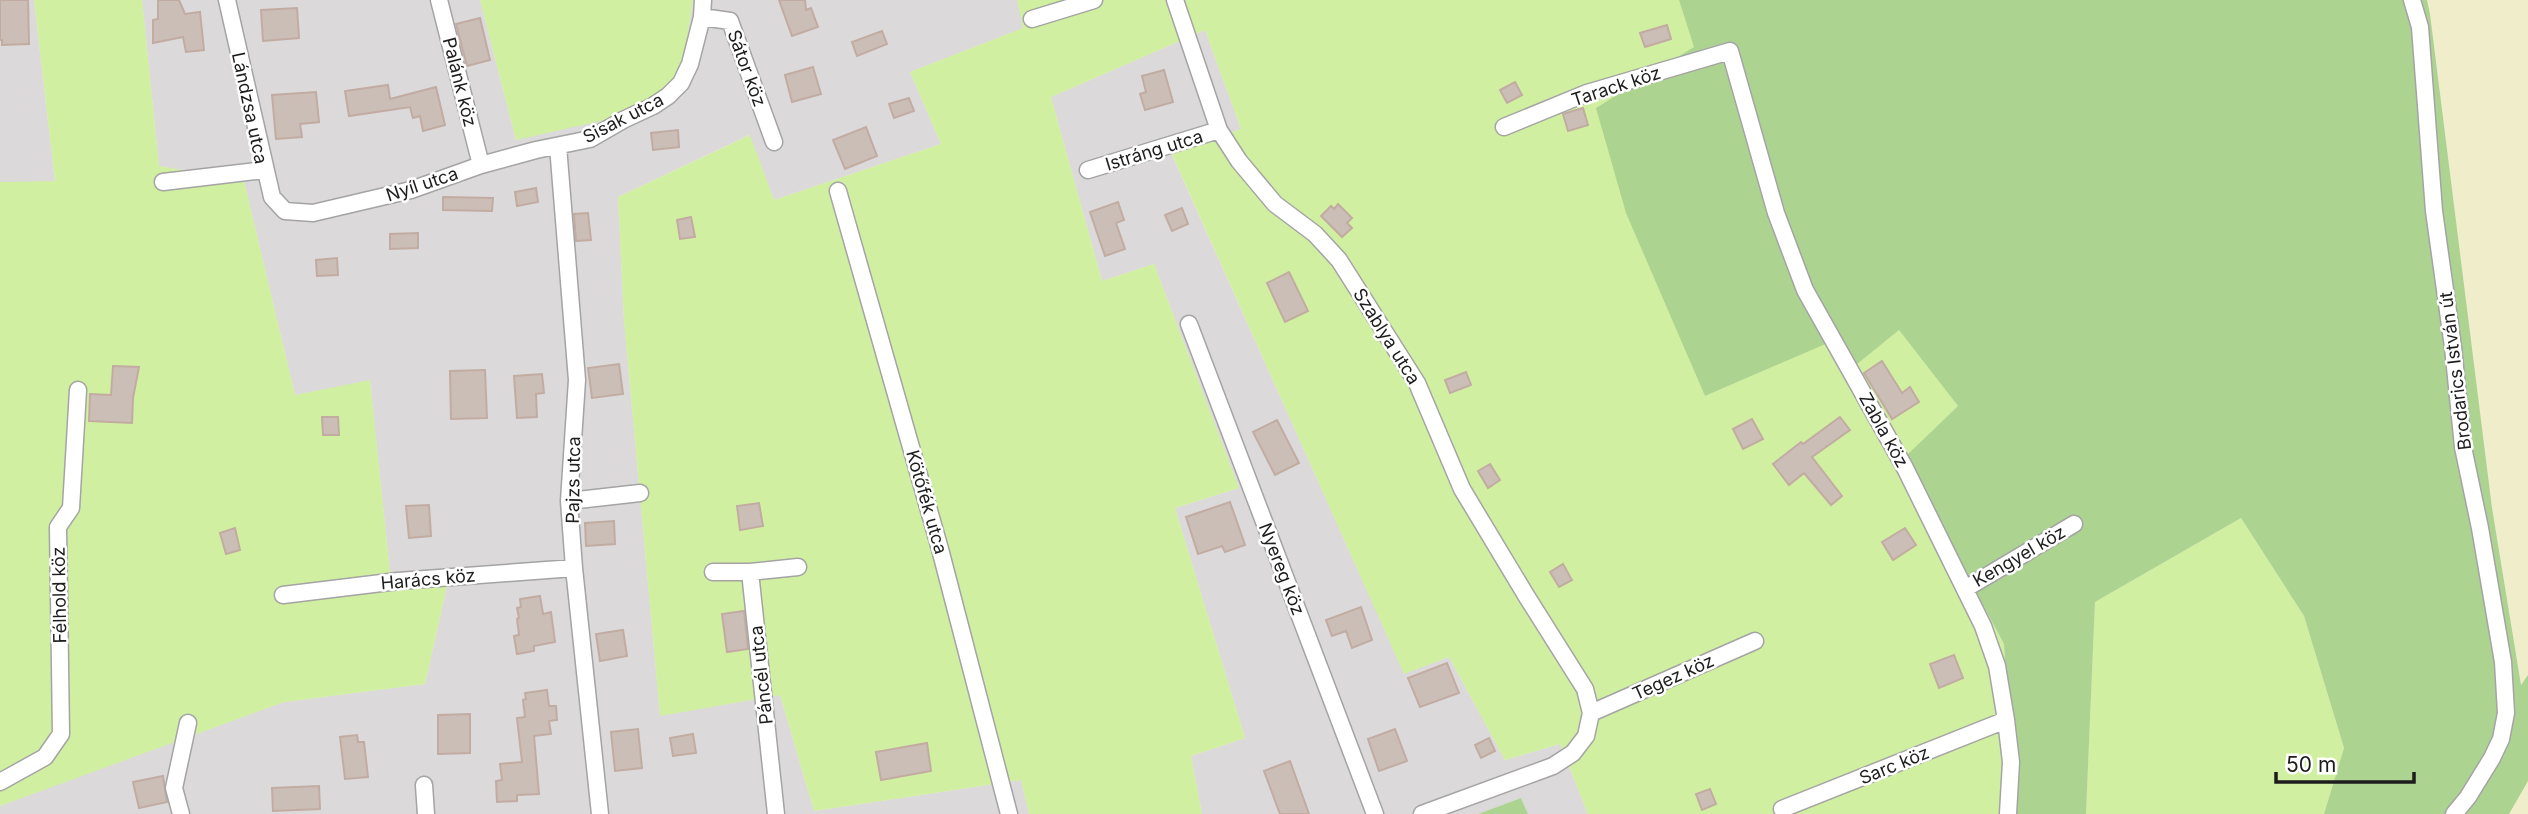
<svg xmlns="http://www.w3.org/2000/svg" width="2528" height="814" font-family="Inter,sans-serif">
  <rect width="100%" height="100%" fill="#efe9e1"/>
  <!-- residential -->
  <path fill="#dbd9da" d="M 0,0 L 34,0 L 55,182 L 0,182 Z
    M 142,0 L 480,0 L 516,140 L 684,59 L 693,0 L 1017,0 L 1024,28 L 910,72 L 941,144 L 774,200 L 749,135 L 618,197 L 624,321 L 660,715 L 780,695 L 814,811 L 1021,780 L 1029,814 L 0,814 L 0,806 L 29,794 L 284,702 L 425,684 L 448,581 L 392,592 L 370,381 L 295,395 L 244,181 L 159,166 Z
    M 1205,30 L 1241,129 L 1171,153 L 1404,673 L 1449,657 L 1505,760 L 1560,744 L 1588,814 L 1528,814 L 1521,798 L 1478,814 L 1202,814 L 1191,756 L 1245,738 L 1175,508 L 1239,488 L 1154,264 L 1102,281 L 1051,97 Z"/>
  <!-- farmland -->
  <path fill="#f0eeca" d="M 2427,0 L 2528,0 L 2528,675 L 2521,686 L 2492,508 L 2430,14 Z
    M 2528,781 L 2528,814 L 2509,814 L 2521,792 Z"/>
  <!-- grass -->
  <path fill="#d1efa1" d="M 34,0 L 142,0 L 159,166 L 244,181 L 295,395 L 370,380 L 392,592 L 448,581 L 425,684 L 284,702 L 0,806 L 0,182 L 55,181 Z
    M 480,0 L 693,0 L 684,59 L 668,88 L 640,112 L 516,140 Z
    M 1017,0 L 1679,0 L 1695,47 L 1597,108 L 1665,299 L 1705,396 L 1837,338 L 1852,368 L 1899,329 L 1958,406 L 1905,458 L 2004,644 L 2014,814 L 1588,814 L 1560,744 L 1505,760 L 1449,657 L 1404,674 L 1171,152 L 1241,129 L 1205,30 L 1051,97 L 1102,281 L 1154,264 L 1239,488 L 1175,508 L 1245,738 L 1191,756 L 1202,814 L 1029,814 L 1021,780 L 814,811 L 780,695 L 660,716 L 624,321 L 618,197 L 750,135 L 774,200 L 941,144 L 910,72 L 1023,28 Z
    M 2241,518 L 2304,616 L 2344,748 L 2324,814 L 2086,814 L 2095,602 Z"/>
  <!-- forest -->
  <path fill="#add391" d="M 1679,0 L 2427,0 L 2430,14 L 2492,508 L 2521,685 L 2528,675 L 2528,781 L 2509,814 L 2324,814 L 2344,748 L 2304,616 L 2241,518 L 2095,602 L 2086,814 L 2014,814 L 2004,644 L 1904,458 L 1958,406 L 1899,330 L 1851,369 L 1837,339 L 1705,396 L 1626,213 L 1596,108 L 1694,47 Z
    M 1521,798 L 1528,814 L 1478,814 Z"/>
  <!-- building -->
  <path fill="#cbbeb7" stroke="#c2aca2" stroke-width="2" d="M 0,0 L 28,0 L 29,44 L 2,45 L 2,40 L 0,40 Z
    M 158,0 L 179,0 L 185,14 L 200,12 L 204,50 L 186,52 L 183,37 L 153,43 L 153,20 L 158,19 Z
    M 779,0 L 805,0 L 806,10 L 811,8 L 818,27 L 792,36 Z
    M 297,8 L 299,38 L 263,41 L 261,10 Z
    M 480,18 L 490,60 L 467,66 L 456,24 Z
    M 1667,25 L 1671,39 L 1645,47 L 1640,33 Z
    M 882,31 L 887,44 L 857,56 L 852,42 Z
    M 813,67 L 821,94 L 792,102 L 785,75 Z
    M 1164,70 L 1173,102 L 1145,110 L 1140,94 L 1146,92 L 1142,76 Z
    M 1515,82 L 1522,95 L 1507,103 L 1500,90 Z
    M 388,85 L 390,99 L 436,87 L 445,125 L 423,131 L 420,116 L 413,118 L 410,107 L 349,116 L 345,91 Z
    M 316,92 L 319,122 L 300,124 L 302,137 L 276,139 L 272,95 Z
    M 909,98 L 914,111 L 894,118 L 889,104 Z
    M 1583,108 L 1588,125 L 1568,131 L 1563,114 Z
    M 866,127 L 877,156 L 845,169 L 833,140 Z
    M 678,130 L 679,147 L 653,150 L 651,133 Z
    M 536,188 L 538,202 L 517,206 L 515,192 Z
    M 443,197 L 493,198 L 492,211 L 443,210 Z
    M 1118,202 L 1124,220 L 1116,223 L 1125,249 L 1105,256 L 1090,212 Z
    M 1338,204 L 1352,218 L 1347,223 L 1352,228 L 1342,237 L 1321,216 L 1331,206 L 1334,209 Z
    M 1182,208 L 1188,224 L 1172,231 L 1165,215 Z
    M 588,213 L 591,240 L 576,241 L 574,214 Z
    M 691,217 L 695,237 L 680,239 L 677,220 Z
    M 418,233 L 418,248 L 390,249 L 390,234 Z
    M 337,258 L 338,275 L 317,276 L 316,260 Z
    M 1289,272 L 1308,311 L 1285,322 L 1267,283 Z
    M 1882,361 L 1902,393 L 1910,387 L 1919,402 L 1892,419 L 1864,373 Z
    M 619,364 L 623,394 L 592,398 L 588,368 Z
    M 113,366 L 139,367 L 133,398 L 132,423 L 89,421 L 90,394 L 111,395 Z
    M 485,370 L 487,418 L 451,419 L 450,371 Z
    M 1466,372 L 1471,385 L 1450,393 L 1445,380 Z
    M 542,374 L 544,393 L 536,394 L 537,417 L 517,418 L 514,376 Z
    M 322,417 L 338,417 L 339,435 L 323,435 Z
    M 1840,417 L 1850,430 L 1812,457 L 1842,496 L 1831,505 L 1804,473 L 1789,485 L 1773,464 L 1801,442 L 1803,444 Z
    M 1752,419 L 1763,439 L 1743,449 L 1733,429 Z
    M 1277,420 L 1299,463 L 1275,475 L 1253,432 Z
    M 1490,464 L 1500,480 L 1488,488 L 1478,471 Z
    M 1230,502 L 1245,545 L 1225,552 L 1222,546 L 1198,554 L 1186,517 Z
    M 759,503 L 763,526 L 740,530 L 737,506 Z
    M 429,505 L 431,536 L 409,538 L 406,506 Z
    M 614,521 L 615,544 L 586,546 L 585,523 Z
    M 235,528 L 240,550 L 226,554 L 220,533 Z
    M 1905,528 L 1916,545 L 1893,560 L 1882,542 Z
    M 1563,564 L 1572,580 L 1559,587 L 1550,572 Z
    M 540,596 L 543,614 L 551,612 L 555,642 L 534,646 L 534,651 L 517,654 L 514,636 L 519,635 L 517,619 L 519,618 L 517,608 L 521,607 L 520,599 Z
    M 1361,607 L 1372,640 L 1352,648 L 1346,631 L 1332,636 L 1326,620 Z
    M 744,611 L 748,649 L 727,652 L 722,614 Z
    M 623,630 L 627,656 L 600,661 L 596,634 Z
    M 1954,655 L 1963,678 L 1939,688 L 1930,664 Z
    M 1447,663 L 1459,693 L 1420,707 L 1408,678 Z
    M 547,690 L 549,706 L 556,706 L 557,720 L 549,721 L 551,734 L 534,736 L 539,794 L 517,795 L 517,801 L 497,802 L 496,781 L 502,780 L 500,764 L 522,762 L 517,718 L 525,717 L 523,700 L 526,699 L 525,693 Z
    M 470,714 L 470,753 L 438,754 L 438,715 Z
    M 638,729 L 642,768 L 615,771 L 611,732 Z
    M 1395,729 L 1407,761 L 1379,771 L 1368,739 Z
    M 693,734 L 696,753 L 673,756 L 670,738 Z
    M 357,735 L 358,742 L 364,742 L 368,777 L 345,779 L 340,737 Z
    M 1489,738 L 1495,751 L 1481,758 L 1475,745 Z
    M 927,743 L 931,771 L 881,780 L 876,752 Z
    M 1290,761 L 1309,814 L 1280,814 L 1264,771 Z
    M 163,776 L 167,802 L 139,808 L 133,782 Z
    M 319,786 L 320,809 L 273,811 L 272,788 Z
    M 1710,789 L 1716,804 L 1702,810 L 1696,794 Z"/>
  <g fill="none" stroke-linecap="round" stroke-linejoin="round">
    <!-- minor casing -->
    <g stroke="#a4a4a4" stroke-width="19">
      <path id="minor" d="M 227,0 L 272,197 L 285,211 L 313,213 L 411,190 L 481,165 L 536,150 L 590,139 L 623,120 L 653,106 L 668,96 L 681,83 L 690,64 L 702,17 L 703,0
        M 439,0 L 481,165
        M 1175,0 L 1219,130 L 1239,161 L 1275,204 L 1315,234 L 1339,260 L 1417,383 L 1462,489 L 1527,597 L 1585,689 L 1591,713 L 1586,736 L 1573,753 L 1553,766 L 1422,814
        M 2412,0 L 2420,27 L 2434,211 L 2453,347 L 2463,447 L 2480,528 L 2503,662 L 2506,713 L 2501,739 L 2492,758 L 2468,797 L 2454,814
        M 702,17 L 730,21 L 774,142
        M 1032,19 L 1094,0
        M 1504,127 L 1587,93 L 1730,51 L 1776,213 L 1805,290 L 1905,468 L 1983,626 L 1997,666 L 2006,720 L 2011,762 L 2008,814
        M 558,146 L 577,380 L 569,501 L 574,568 L 600,814
        M 1088,170 L 1219,130
        M 163,182 L 264,170
        M 838,191 L 940,549 L 1009,814
        M 1189,324 L 1375,814
        M 569,501 L 640,493
        M 713,572 L 750,572 L 776,814
        M 750,572 L 798,567
        M 1965,589 L 2074,524
        M 283,595 L 398,581 L 574,568
        M 1591,713 L 1755,641
        M 0,782 L 45,757 L 61,734 L 58,527 L 71,508 L 78,390
        M 424,785 L 426,814
        M 1782,809 L 2006,720
        M 181,814 L 174,788 L 188,723"/>
    </g>
    <!-- minor -->
    <use href="#minor" stroke="#fff" stroke-width="16"/>
  </g>
  <g text-anchor="middle" dominant-baseline="central" stroke-width="5" stroke-linejoin="round" paint-order="stroke">
    <!-- street labels -->
    <g font-size="18" fill="#1d1d1d" stroke="#fff">
      <text transform="translate(747 68) rotate(70)">Sátor köz</text>
      <text transform="translate(460 82) rotate(76)">Palánk köz</text>
      <text transform="translate(1616 86) rotate(-18)">Tarack köz</text>
      <text transform="translate(250 108) rotate(78)">Lándzsa utca</text>
      <text transform="translate(623 118) rotate(-27)">Sisak utca</text>
      <text transform="translate(1154 150) rotate(-17)">Istráng utca</text>
      <text transform="translate(422 184) rotate(-18)">Nyíl utca</text>
      <text transform="translate(1387 336) rotate(58)">Szablya utca</text>
      <text transform="translate(2455 371) rotate(-97)">Brodarics István út</text>
      <text transform="translate(1884 430) rotate(61)">Zabla köz</text>
      <text transform="translate(573 480) rotate(-89)">Pajzs utca</text>
      <text transform="translate(927 502) rotate(74)">Kötőfék utca</text>
      <text transform="translate(2019 556) rotate(-30)">Kengyel köz</text>
      <text transform="translate(1282 569) rotate(69)">Nyereg köz</text>
      <text transform="translate(428 579) rotate(-5)">Harács köz</text>
      <text transform="translate(59 595) rotate(-91)">Félhold köz</text>
      <text transform="translate(761 675) rotate(-96)">Páncél utca</text>
      <text transform="translate(1673 677) rotate(-24)">Tegez köz</text>
      <text transform="translate(1894 765) rotate(-22)">Sarc köz</text>
    </g>
  </g>
  <!-- scale -->
  <path d="M2276 772v10h138v-10" fill="none" stroke="#1d1d1d" stroke-width="3.5"/>
  <text x="2286" y="772" font-size="21" fill="#1d1d1d" stroke="#ffffff" stroke-width="5" paint-order="stroke">50 m</text>
</svg>
